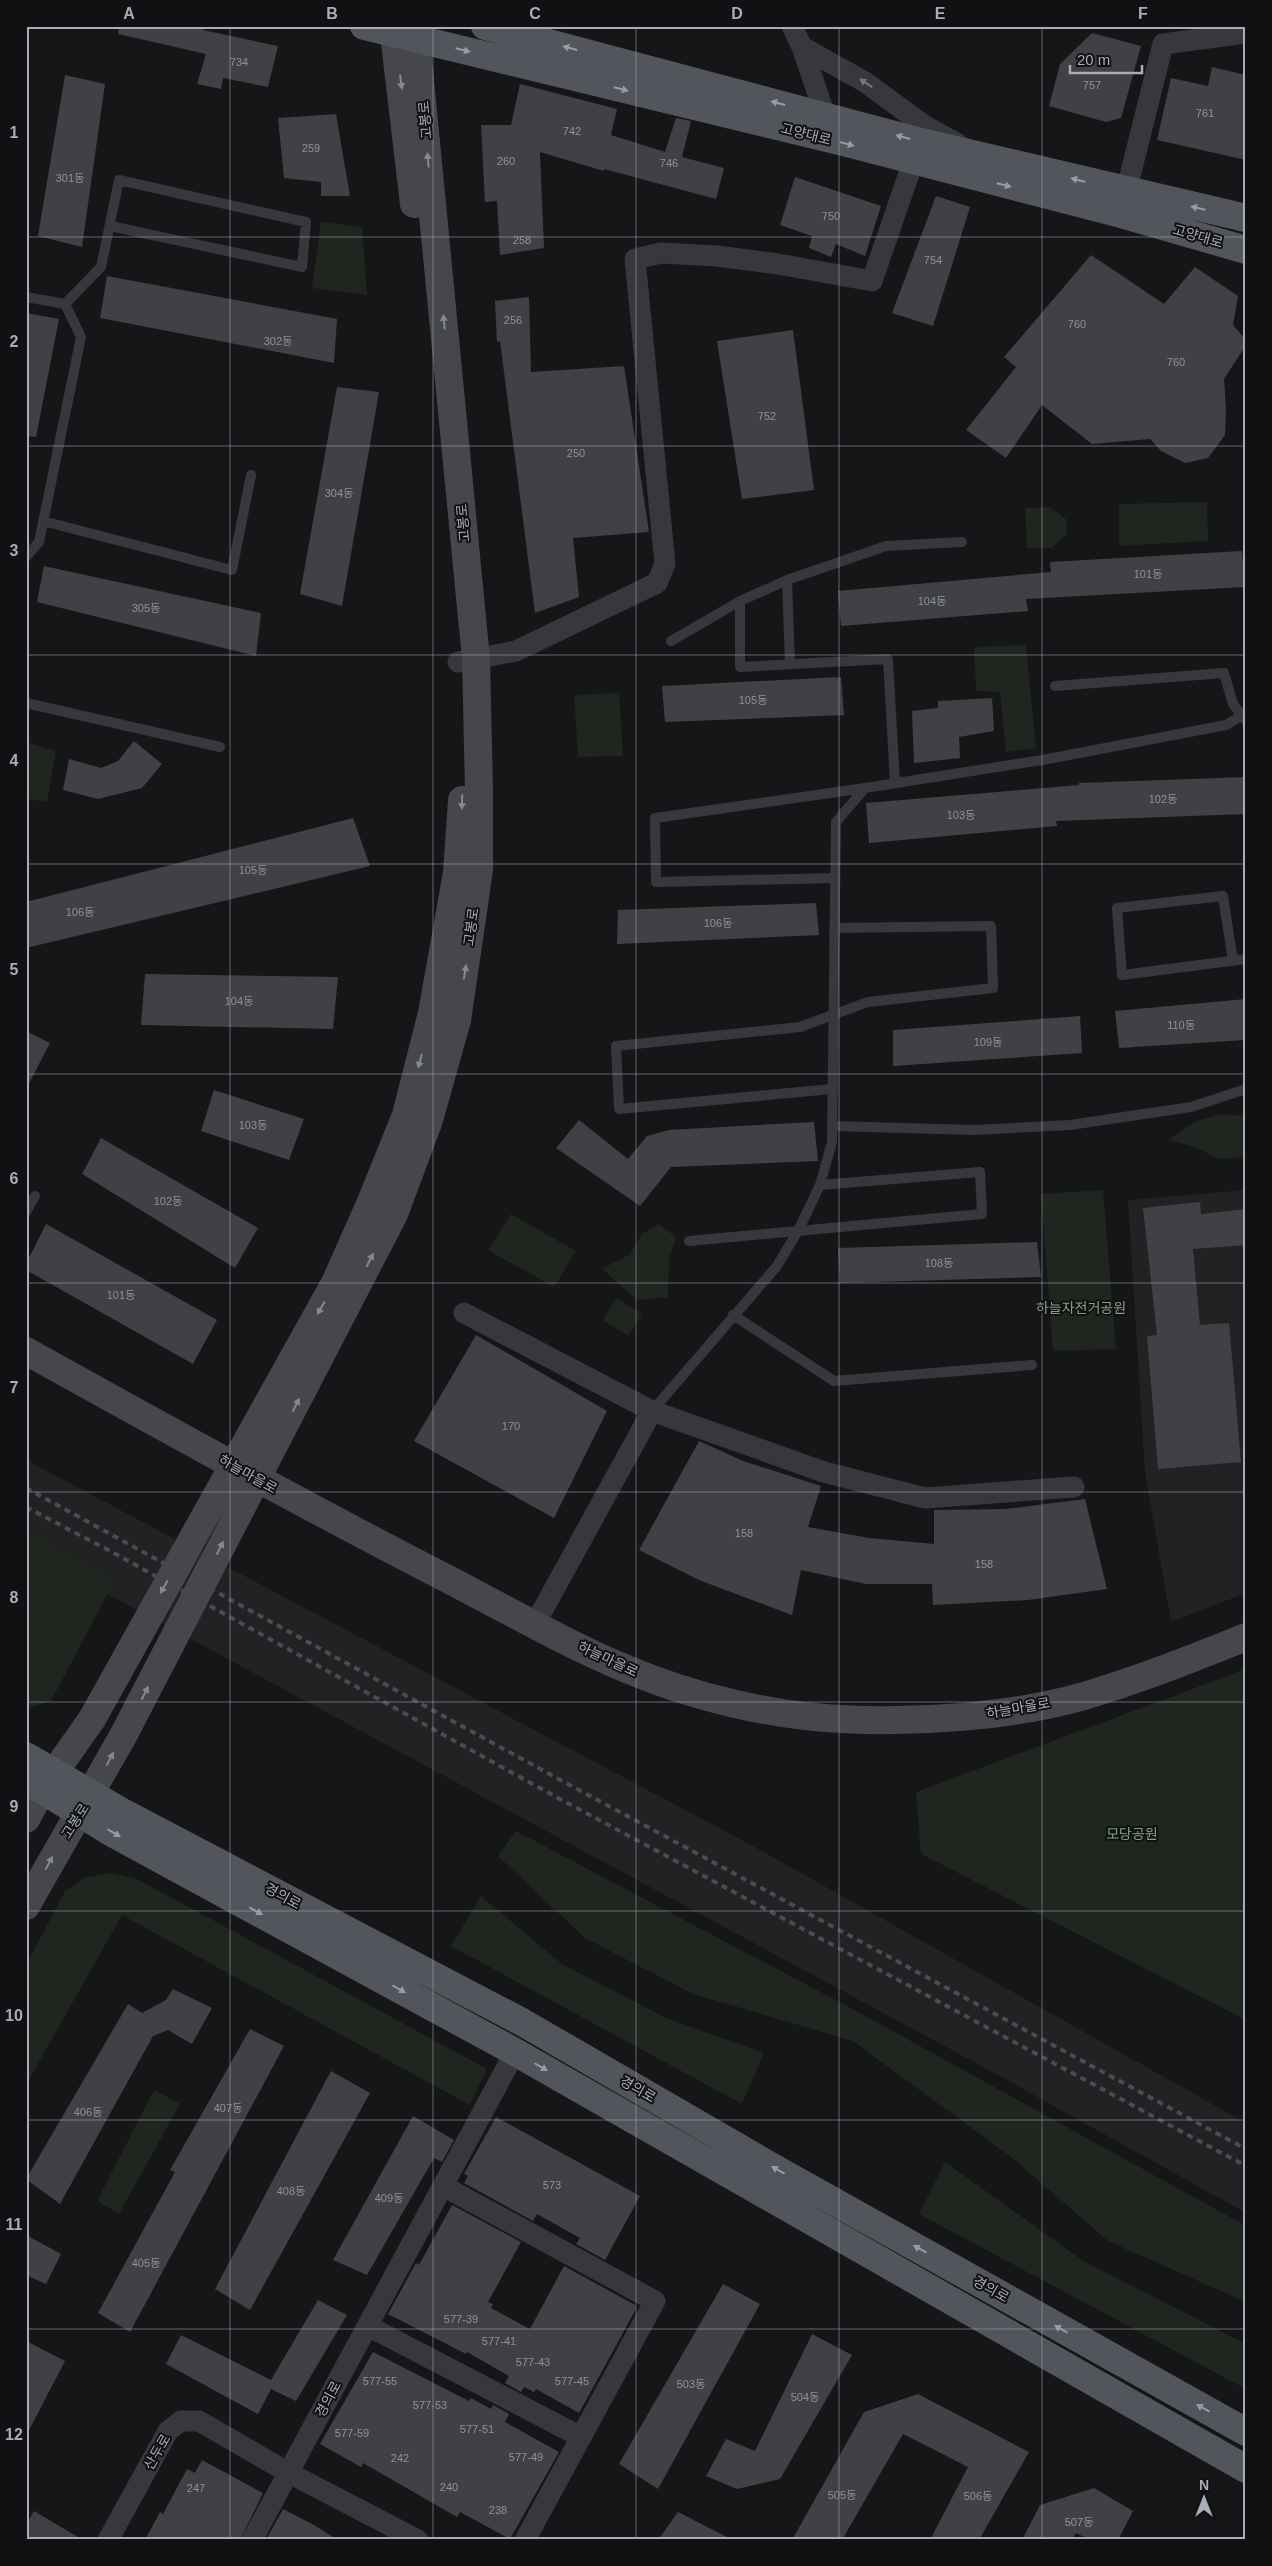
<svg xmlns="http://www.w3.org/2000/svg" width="1272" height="2566" font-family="Arial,'Noto Sans KR',sans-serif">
  <rect width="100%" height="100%" fill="#161618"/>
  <!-- built -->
  <path fill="#222225" d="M 1246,1190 L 1246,1593 L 1171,1622 L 1145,1472 L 1128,1200 Z
    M 26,1460 L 753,1846 L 1246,2123 L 1246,2213 L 1000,2076 L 26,1550 Z"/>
  <!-- green -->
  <path fill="#1e261f" d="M 321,222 L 362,227 L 367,295 L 312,288 Z
    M 1207,502 L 1208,541 L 1119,546 L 1119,504 Z
    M 1050,507 L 1066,519 L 1067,534 L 1052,548 L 1027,548 L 1025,508 Z
    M 1026,645 L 1036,748 L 1006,752 L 1000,692 L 976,691 L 974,647 Z
    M 619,693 L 623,756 L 578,757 L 574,695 Z
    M 26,742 L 56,751 L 47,802 L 26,799 Z
    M 1222,1114 L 1246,1116 L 1246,1157 L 1218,1159 L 1193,1146 L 1168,1140 L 1196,1121 Z
    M 1103,1190 L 1116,1349 L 1053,1351 L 1041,1194 Z
    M 511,1214 L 576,1251 L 554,1287 L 488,1250 Z
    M 659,1224 L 676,1237 L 669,1260 L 668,1297 L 637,1300 L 602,1269 L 630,1254 L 642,1234 Z
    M 616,1298 L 642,1314 L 628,1336 L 603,1320 Z
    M 26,1530 L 116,1578 L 51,1701 L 26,1709 Z
    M 1246,1669 L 1246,2020 L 921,1854 L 916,1792 Z
    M 516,1831 L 862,2014 L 1246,2226 L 1246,2302 L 1108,2241 L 1011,2157 L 853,2041 L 693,1994 L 585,1938 L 498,1856 Z
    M 111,1873 L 137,1879 L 487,2069 L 470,2105 L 122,1915 L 26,2085 L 26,1965 L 65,1891 L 84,1878 Z
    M 481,1896 L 562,1964 L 666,2018 L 764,2053 L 742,2104 L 451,1946 Z
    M 154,2090 L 180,2104 L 119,2214 L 97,2201 Z
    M 945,2162 L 1085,2262 L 1246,2344 L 1246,2389 L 919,2214 Z"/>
  <!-- building -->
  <path fill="#404145" d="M 119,26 L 204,26 L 203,30 L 278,46 L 268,87 L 223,78 L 221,89 L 197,84 L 206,54 L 118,34 Z
    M 1092,33 L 1141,46 L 1121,118 L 1106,122 L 1049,106 L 1060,64 Z
    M 1212,67 L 1246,75 L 1246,160 L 1157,140 L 1171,78 L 1208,86 Z
    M 65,75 L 105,84 L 82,247 L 38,236 Z
    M 520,84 L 617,109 L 611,135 L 665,152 L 676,118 L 691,121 L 682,157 L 724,168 L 716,199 L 604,169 L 604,171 L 540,152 L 544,248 L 500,255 L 497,201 L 485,202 L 481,125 L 511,125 Z
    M 336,114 L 350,196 L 321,196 L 321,182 L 284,178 L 278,118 Z
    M 795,177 L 881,206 L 865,256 L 836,244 L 831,257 L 809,248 L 812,236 L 780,225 Z
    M 936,196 L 970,207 L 933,326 L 892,313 Z
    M 1091,255 L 1164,304 L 1195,267 L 1238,296 L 1233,325 L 1246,340 L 1246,345 L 1224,379 L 1226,409 L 1225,435 L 1208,458 L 1185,463 L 1161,451 L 1150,439 L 1092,444 L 1042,405 L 1006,458 L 966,430 L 1016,367 L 1004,357 Z
    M 107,276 L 337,319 L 334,363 L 100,318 Z
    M 529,297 L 531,372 L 624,366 L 649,532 L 573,538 L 579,597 L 535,613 L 500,341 L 497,342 L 495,301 Z
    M 26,313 L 59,319 L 36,437 L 26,436 Z
    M 793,330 L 814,490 L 742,499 L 717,341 Z
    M 337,387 L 379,392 L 342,606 L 300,594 Z
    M 1242,551 L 1245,587 L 1026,599 L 1028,611 L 841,626 L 838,591 L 1051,572 L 1050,562 Z
    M 44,566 L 261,613 L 256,656 L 37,602 Z
    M 841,677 L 844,715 L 665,722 L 662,686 Z
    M 992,698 L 994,731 L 959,737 L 960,758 L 914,763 L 912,711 L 938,708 L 938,701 Z
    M 134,741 L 162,764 L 142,788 L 98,799 L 63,790 L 69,759 L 101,768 L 118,761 Z
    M 1246,777 L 1246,814 L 1056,821 L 1057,826 L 869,843 L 866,803 L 1079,785 L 1079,783 Z
    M 353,818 L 370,866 L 26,948 L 26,902 Z
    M 816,903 L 819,935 L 617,944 L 618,910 Z
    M 145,974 L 338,977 L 333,1029 L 141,1025 Z
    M 1246,999 L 1246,1040 L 1119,1048 L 1115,1011 Z
    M 1080,1016 L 1082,1053 L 893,1066 L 893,1030 Z
    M 26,1031 L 50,1043 L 26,1089 Z
    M 214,1090 L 304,1119 L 289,1160 L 201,1131 Z
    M 579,1120 L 628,1159 L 647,1136 L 669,1130 L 814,1122 L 818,1161 L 671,1167 L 640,1206 L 556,1148 Z
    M 101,1138 L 258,1228 L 235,1268 L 82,1174 Z
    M 1200,1202 L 1201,1214 L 1246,1209 L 1246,1245 L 1193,1249 L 1200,1325 L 1229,1323 L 1241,1462 L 1158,1469 L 1147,1336 L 1157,1335 L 1143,1208 Z
    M 46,1224 L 217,1320 L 193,1364 L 26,1270 L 26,1264 Z
    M 1037,1242 L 1041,1277 L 840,1283 L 838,1248 Z
    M 476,1335 L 607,1411 L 554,1518 L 414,1441 Z
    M 699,1441 L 743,1461 L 821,1486 L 808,1527 L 869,1538 L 934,1544 L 934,1510 L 1005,1509 L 1085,1499 L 1107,1589 L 1028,1600 L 933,1605 L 932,1584 L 866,1584 L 801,1570 L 792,1615 L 699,1580 L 639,1550 Z
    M 173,1989 L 212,2008 L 192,2044 L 168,2030 L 153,2036 L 60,2204 L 26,2179 L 128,2004 L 142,2013 L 166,2000 Z
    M 250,2029 L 284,2046 L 130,2332 L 98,2313 L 175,2172 L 170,2170 Z
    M 331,2071 L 370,2093 L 250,2310 L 215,2289 Z
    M 413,2116 L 454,2140 L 442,2162 L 434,2158 L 367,2275 L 333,2260 Z
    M 496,2117 L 640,2196 L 605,2260 L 576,2244 L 580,2238 L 537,2214 L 533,2221 L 464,2183 L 468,2176 L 464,2174 Z
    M 452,2205 L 521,2242 L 488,2302 L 493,2304 L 491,2308 L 530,2329 L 564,2266 L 635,2305 L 636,2309 L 579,2413 L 536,2389 L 534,2392 L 524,2387 L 521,2392 L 505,2383 L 509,2376 L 467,2352 L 466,2354 L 388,2314 L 416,2263 L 419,2265 Z
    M 26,2235 L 61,2254 L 46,2284 L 26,2275 Z
    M 723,2284 L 760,2304 L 658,2489 L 619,2464 Z
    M 318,2300 L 347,2315 L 296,2401 L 271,2389 L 258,2414 L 166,2364 L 181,2335 L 271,2380 Z
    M 812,2334 L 852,2355 L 780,2479 L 737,2489 L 706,2476 L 726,2439 L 755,2451 Z
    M 26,2341 L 65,2361 L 26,2436 Z
    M 373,2352 L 469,2401 L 471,2398 L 491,2409 L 493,2405 L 509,2414 L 505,2422 L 559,2452 L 510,2539 L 460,2512 L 457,2517 L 363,2463 L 361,2467 L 320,2444 Z
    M 918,2394 L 1029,2452 L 979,2540 L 930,2540 L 968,2467 L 903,2434 L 842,2540 L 792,2540 L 864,2412 Z
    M 202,2460 L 263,2493 L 240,2540 L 145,2540 L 160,2512 L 163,2514 L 187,2469 L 195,2473 Z
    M 1094,2488 L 1133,2511 L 1118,2540 L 1090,2540 L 1076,2533 L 1072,2540 L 1022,2540 L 1040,2505 Z
    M 283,2509 L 314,2525 L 338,2540 L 266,2540 Z
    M 34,2511 L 83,2540 L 26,2540 L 26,2525 Z
    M 678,2512 L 733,2540 L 658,2540 Z"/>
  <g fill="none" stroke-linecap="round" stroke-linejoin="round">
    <!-- lane -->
    <path stroke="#37383d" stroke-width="10" d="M 26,297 L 65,304 L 81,337 L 39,542 L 26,557
      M 65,304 L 101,267 L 119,180 L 306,222 L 302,267 L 110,226
      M 43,521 L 232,570 L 251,475
      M 787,580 L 790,664
      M 740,601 L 740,667 L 888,659 L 895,783
      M 671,641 L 740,601 L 787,580 L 886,546 L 962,542
      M 1055,686 L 1224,673 L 1233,704 L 1246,721
      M 26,703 L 220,747
      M 835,878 L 656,882 L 655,818 L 865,788
      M 1233,961 L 1223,896 L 1117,908 L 1122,975 L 1246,959
      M 832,1089 L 619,1109 L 616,1046 L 800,1027 L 868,1002 L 993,988 L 991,926 L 834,928
      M 832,1126 L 974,1130 L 1070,1125 L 1191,1107 L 1246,1089
      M 26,1212 L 35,1196
      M 689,1241 L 982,1214 L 980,1172 L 820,1185
      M 733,1315 L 834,1381 L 1032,1365
      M 652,1411 L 777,1266 L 799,1229 L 820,1185 L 832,1142 L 836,822 L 865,788 L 1048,759 L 1226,725 L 1246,713"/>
    <!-- street -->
    <path stroke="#37383d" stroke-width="21" d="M 792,26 L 802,47 L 825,115 L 822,129
      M 802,47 L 865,82 L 925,126 L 958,144
      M 1126,192 L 1163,44 L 1246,33
      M 458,662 L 516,651 L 657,583 L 665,564 L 635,259 L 661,253 L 717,256 L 778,264 L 872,281 L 913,162
      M 464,1313 L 652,1411 L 824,1472 L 925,1498 L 1074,1487
      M 535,1624 L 652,1411
      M 443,2186 L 655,2301 L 525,2540
      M 368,2326 L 581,2437
      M 108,2540 L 168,2431 L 181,2421 L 199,2421 L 289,2473 L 418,2540
      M 252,2540 L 515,2052"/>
    <!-- secondary -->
    <path stroke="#45474d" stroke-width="28" d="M 394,34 L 414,204
      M 416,39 L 476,659 L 479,788 L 479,870 L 457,1020
      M 432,1013 L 457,873 L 462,800
      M 26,1351 C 163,1427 300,1503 440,1575 C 502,1607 564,1643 629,1670 C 693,1697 772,1716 841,1719 C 917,1723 1010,1717 1084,1696 C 1139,1680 1193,1658 1246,1637
      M 26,1819 L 42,1790 L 92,1719
      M 26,1906 L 123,1736"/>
    <!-- primary -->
    <path stroke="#53555c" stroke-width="28" d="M 364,26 L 843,142 L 1121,214 L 1246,250
      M 485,26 L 921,142 L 1246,218
      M 26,1756 L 124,1813 L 522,2022 L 767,2164 L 1246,2432
      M 26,1780 L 114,1834 L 515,2052 L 1246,2469"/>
    <!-- rail -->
    <path stroke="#4a4c52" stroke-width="4" stroke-dasharray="6 5" stroke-linecap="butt" d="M 26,1488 L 566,1783 L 1246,2149
      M 26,1507 L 112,1552 L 558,1798 L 1246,2166"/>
    <!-- secondary-bridge -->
    <path stroke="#45474d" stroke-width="28" d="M 92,1719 L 335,1283 L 371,1202 L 406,1115 L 432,1013
      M 123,1736 L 394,1214 L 429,1120 L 457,1020"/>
  </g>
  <!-- one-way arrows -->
  <defs><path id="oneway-solid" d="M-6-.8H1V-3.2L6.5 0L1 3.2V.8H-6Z" transform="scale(1.25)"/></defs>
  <g fill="#979ba6">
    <use href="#oneway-solid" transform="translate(570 48) rotate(-165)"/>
    <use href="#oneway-solid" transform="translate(463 50) rotate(14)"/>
    <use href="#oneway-solid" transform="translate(621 89) rotate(14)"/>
    <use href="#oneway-solid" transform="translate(778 103) rotate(-165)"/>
    <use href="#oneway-solid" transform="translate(903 137) rotate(-165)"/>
    <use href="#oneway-solid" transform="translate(847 144) rotate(15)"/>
    <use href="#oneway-solid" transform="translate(1078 180) rotate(-166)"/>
    <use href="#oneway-solid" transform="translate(1004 185) rotate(14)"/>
    <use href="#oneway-solid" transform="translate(1198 208) rotate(-167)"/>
    <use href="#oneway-solid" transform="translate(114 1833) rotate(30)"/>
    <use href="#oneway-solid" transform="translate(256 1911) rotate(29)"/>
    <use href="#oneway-solid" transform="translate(399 1989) rotate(29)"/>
    <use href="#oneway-solid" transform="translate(541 2067) rotate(30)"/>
    <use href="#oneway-solid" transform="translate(778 2170) rotate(-151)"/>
    <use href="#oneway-solid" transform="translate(920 2249) rotate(-151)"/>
    <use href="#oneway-solid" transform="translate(1061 2329) rotate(-151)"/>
    <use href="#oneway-solid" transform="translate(1203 2408) rotate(-151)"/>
  </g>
  <g fill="#858993">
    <use href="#oneway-solid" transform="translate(401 82) rotate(83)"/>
    <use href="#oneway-solid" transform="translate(428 160) rotate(-95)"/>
    <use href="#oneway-solid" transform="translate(444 322) rotate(-95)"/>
    <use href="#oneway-solid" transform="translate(462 802) rotate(92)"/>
    <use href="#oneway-solid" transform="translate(465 972) rotate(-81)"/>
    <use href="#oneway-solid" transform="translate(420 1061) rotate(105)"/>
    <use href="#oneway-solid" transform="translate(370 1260) rotate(-63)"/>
    <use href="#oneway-solid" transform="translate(321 1308) rotate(119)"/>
    <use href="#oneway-solid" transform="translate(296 1405) rotate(-63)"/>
    <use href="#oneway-solid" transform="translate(220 1548) rotate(-63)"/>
    <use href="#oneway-solid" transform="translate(164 1587) rotate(119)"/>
    <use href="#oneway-solid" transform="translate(145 1693) rotate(-63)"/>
    <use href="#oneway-solid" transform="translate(110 1759) rotate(-62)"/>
    <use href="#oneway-solid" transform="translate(49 1863) rotate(-62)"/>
  </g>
  <use fill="#757881" href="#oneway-solid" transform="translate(866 83) rotate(-147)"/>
  <!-- grid -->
  <path fill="none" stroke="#a8adb8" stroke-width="1" stroke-opacity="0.55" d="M 230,26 L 230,2540M 433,26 L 433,2540M 636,26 L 636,2540M 839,26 L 839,2540M 1042,26 L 1042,2540M 26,237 L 1246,237M 26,446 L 1246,446M 26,655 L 1246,655M 26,864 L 1246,864M 26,1074 L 1246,1074M 26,1283 L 1246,1283M 26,1492 L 1246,1492M 26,1702 L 1246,1702M 26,1911 L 1246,1911M 26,2120 L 1246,2120M 26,2329 L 1246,2329"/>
  <g text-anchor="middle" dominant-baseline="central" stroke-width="4" stroke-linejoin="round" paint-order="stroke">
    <!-- number labels -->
    <g font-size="11" fill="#8e929b">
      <text x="239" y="62">734</text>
      <text x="1092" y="85">757</text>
      <text x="1205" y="113">761</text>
      <text x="572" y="131">742</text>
      <text x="311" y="148">259</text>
      <text x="506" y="161">260</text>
      <text x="669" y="163">746</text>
      <text x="70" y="178">301동</text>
      <text x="831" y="216">750</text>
      <text x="522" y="240">258</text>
      <text x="933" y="260">754</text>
      <text x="513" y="320">256</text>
      <text x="1077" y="324">760</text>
      <text x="278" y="341">302동</text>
      <text x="1176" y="362">760</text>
      <text x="767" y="416">752</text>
      <text x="576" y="453">250</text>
      <text x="339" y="493">304동</text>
      <text x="1148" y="574">101동</text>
      <text x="932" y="601">104동</text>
      <text x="146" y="608">305동</text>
      <text x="753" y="700">105동</text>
      <text x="1163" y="799">102동</text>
      <text x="961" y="815">103동</text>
      <text x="253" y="870">105동</text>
      <text x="80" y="912">106동</text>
      <text x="718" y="923">106동</text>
      <text x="239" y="1001">104동</text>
      <text x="1181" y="1025">110동</text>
      <text x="988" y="1042">109동</text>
      <text x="253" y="1125">103동</text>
      <text x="168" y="1201">102동</text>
      <text x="939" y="1263">108동</text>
      <text x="121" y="1295">101동</text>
      <text x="511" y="1426">170</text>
      <text x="744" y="1533">158</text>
      <text x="984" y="1564">158</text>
      <text x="228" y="2108">407동</text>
      <text x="88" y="2112">406동</text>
      <text x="552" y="2185">573</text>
      <text x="291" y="2191">408동</text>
      <text x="389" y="2198">409동</text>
      <text x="146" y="2263">405동</text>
      <text x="461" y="2319">577-39</text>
      <text x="499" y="2341">577-41</text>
      <text x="533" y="2362">577-43</text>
      <text x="380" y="2381">577-55</text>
      <text x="572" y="2381">577-45</text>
      <text x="691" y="2384">503동</text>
      <text x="805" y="2397">504동</text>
      <text x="430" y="2405">577-53</text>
      <text x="477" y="2429">577-51</text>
      <text x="352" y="2433">577-59</text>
      <text x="526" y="2457">577-49</text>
      <text x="400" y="2458">242</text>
      <text x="449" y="2487">240</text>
      <text x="196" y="2488">247</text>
      <text x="842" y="2495">505동</text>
      <text x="978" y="2496">506동</text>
      <text x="498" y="2510">238</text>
      <text x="1079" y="2522">507동</text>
    </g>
    <!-- street labels -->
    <g font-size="14" fill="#a8adb8" stroke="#111113">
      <text transform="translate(425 120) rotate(-95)">고봉로</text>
      <text transform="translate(806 134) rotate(14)">고양대로</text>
      <text transform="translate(1198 236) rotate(16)">고양대로</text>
      <text transform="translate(463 523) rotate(-95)">고봉로</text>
      <text transform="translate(471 927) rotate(-82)">고봉로</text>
      <text transform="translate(248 1474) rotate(29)">하늘마을로</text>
      <text transform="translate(608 1659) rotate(25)">하늘마을로</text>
      <text transform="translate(1018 1708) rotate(-10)">하늘마을로</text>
      <text transform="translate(75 1821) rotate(-58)">고봉로</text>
      <text transform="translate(283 1896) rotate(28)">경의로</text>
      <text transform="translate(638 2089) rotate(30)">경의로</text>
      <text transform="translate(991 2289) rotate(29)">경의로</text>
      <text transform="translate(328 2399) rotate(-62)">경의로</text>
      <text transform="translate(157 2452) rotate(-60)">산두로</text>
    </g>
    <!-- park labels -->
    <g font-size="14" fill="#7fa381" stroke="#111113">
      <text x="1081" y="1308">하늘자전거공원</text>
      <text x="1132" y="1834">모당공원</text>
    </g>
  </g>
  <!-- border -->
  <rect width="1272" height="2566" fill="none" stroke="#111113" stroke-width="55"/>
  <!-- north arrow -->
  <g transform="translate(1204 2498)" stroke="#111113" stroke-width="4" paint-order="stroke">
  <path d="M0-4L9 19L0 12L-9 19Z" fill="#a8adb8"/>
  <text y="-8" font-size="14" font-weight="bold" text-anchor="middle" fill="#a8adb8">N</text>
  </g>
  <!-- scale -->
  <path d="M1070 65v8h72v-8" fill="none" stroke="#a8adb8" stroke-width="2.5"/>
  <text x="1077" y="65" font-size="15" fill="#a8adb8" stroke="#111113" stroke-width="4" paint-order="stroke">20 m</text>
  <rect x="28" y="28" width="1216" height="2510" fill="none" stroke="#a8adb8" stroke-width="2"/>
  <g font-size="16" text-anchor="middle" font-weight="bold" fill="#a8adb8">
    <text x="129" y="19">A</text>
    <text x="332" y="19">B</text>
    <text x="535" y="19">C</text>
    <text x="737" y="19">D</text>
    <text x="940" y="19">E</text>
    <text x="1143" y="19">F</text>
    <text x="14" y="138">1</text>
    <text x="14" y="347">2</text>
    <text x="14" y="556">3</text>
    <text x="14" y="766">4</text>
    <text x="14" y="975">5</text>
    <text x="14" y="1184">6</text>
    <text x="14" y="1393">7</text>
    <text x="14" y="1603">8</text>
    <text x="14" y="1812">9</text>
    <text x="14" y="2021">10</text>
    <text x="14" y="2230">11</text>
    <text x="14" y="2440">12</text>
  </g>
</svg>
